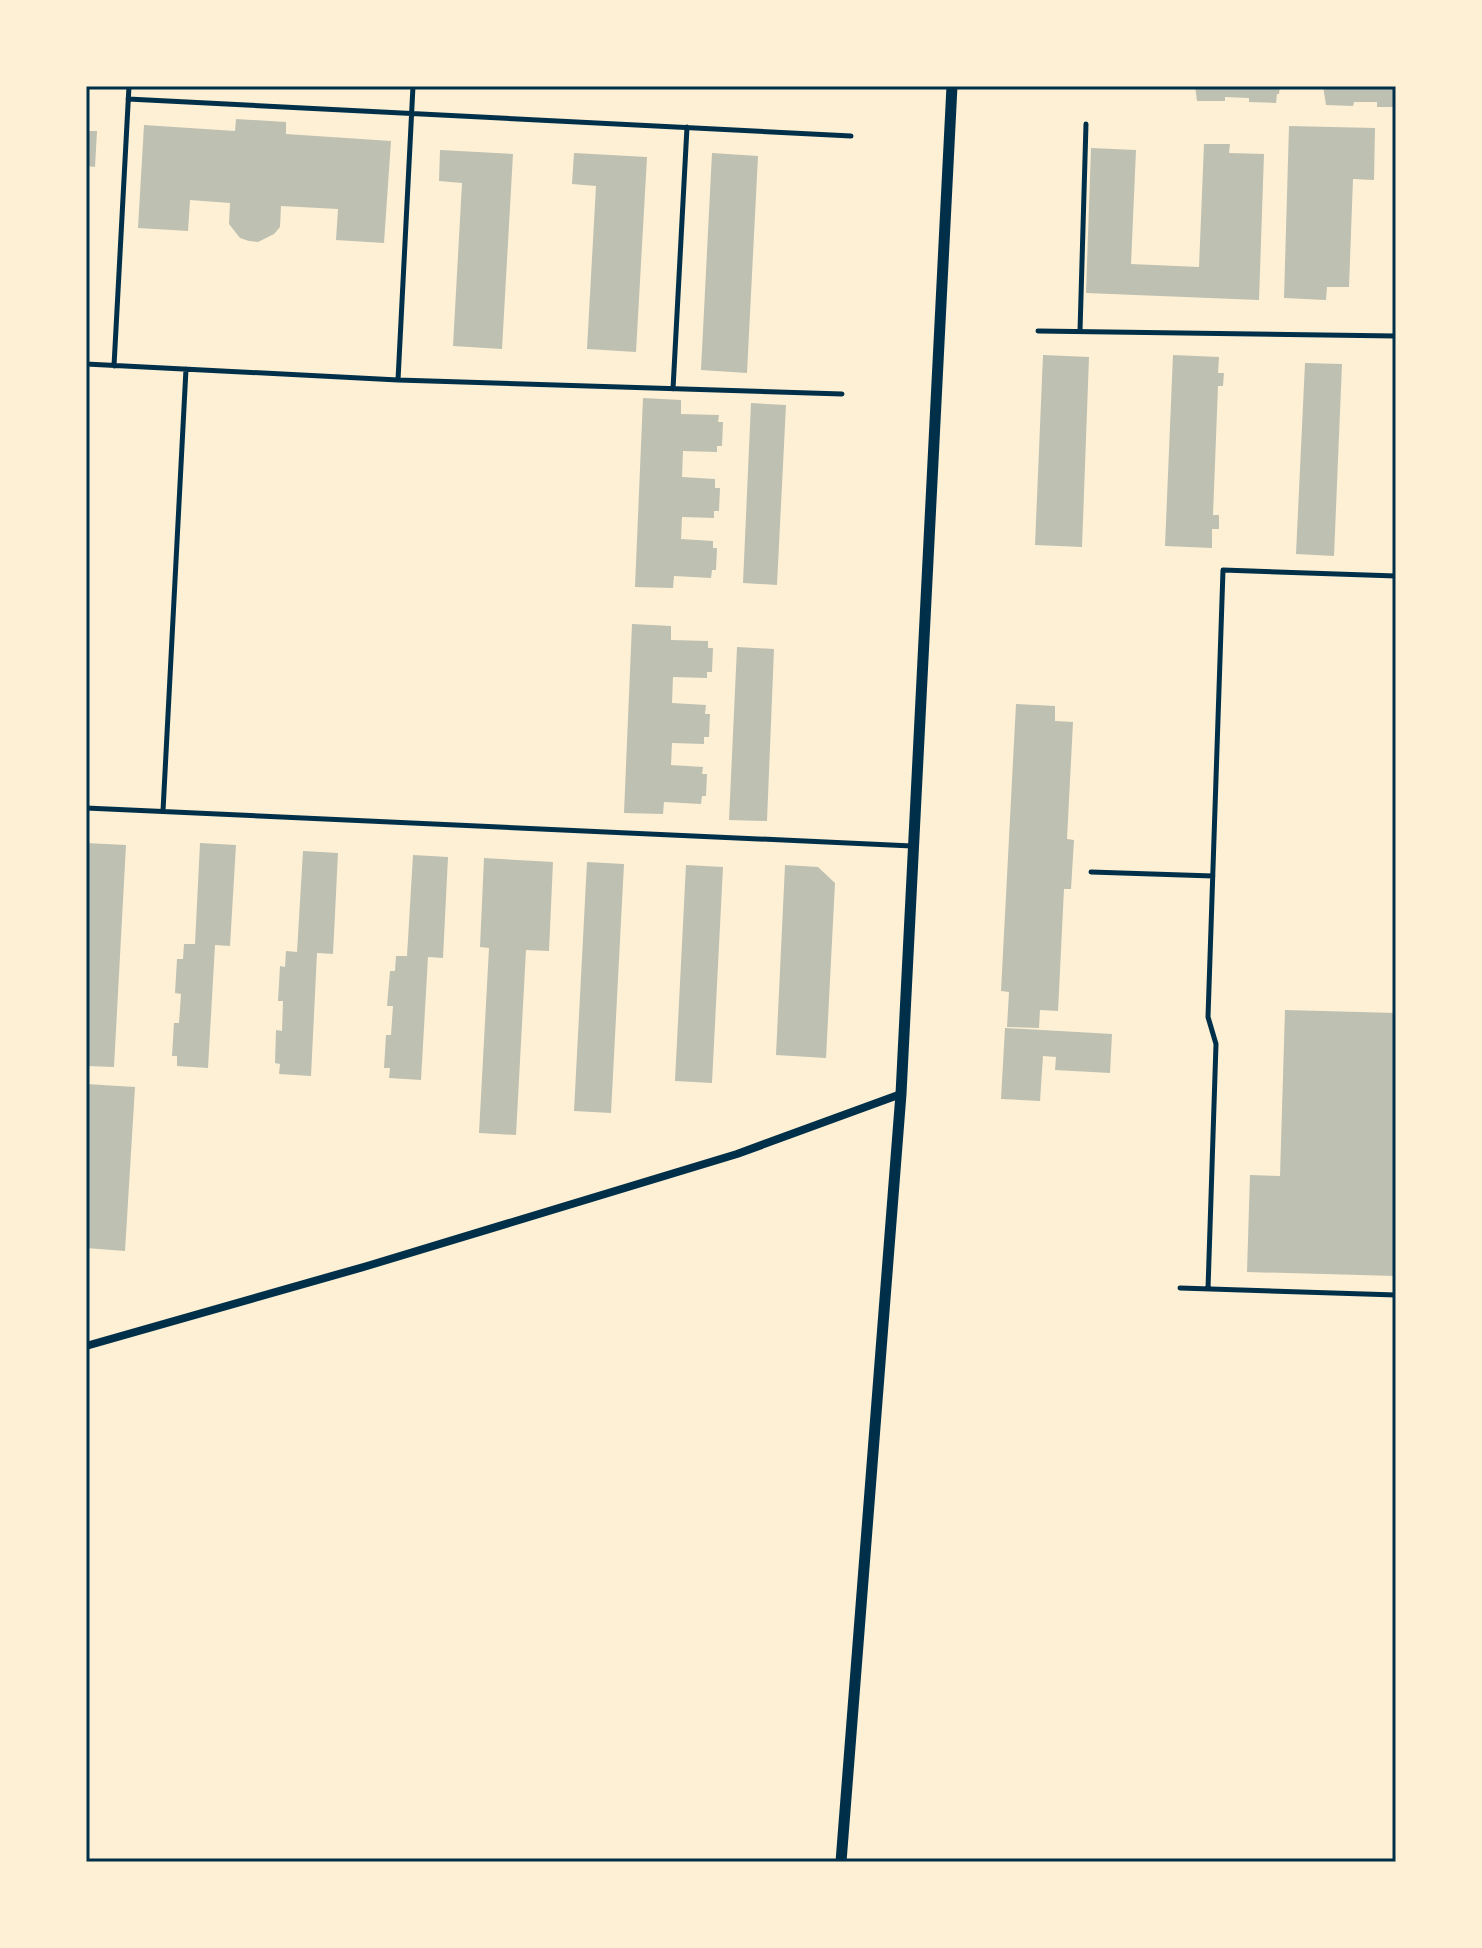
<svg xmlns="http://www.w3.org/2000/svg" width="1482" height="1948" font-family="'Open Sans',sans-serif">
  <rect width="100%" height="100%" fill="#fdf0d5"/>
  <!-- building -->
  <path fill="#bec0b2" d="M 1195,86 L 1280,86 L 1279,94 L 1277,94 L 1276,103 L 1249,102 L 1249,98 L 1225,97 L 1225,101 L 1197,101 Z
    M 1323,86 L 1396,86 L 1396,107 L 1377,107 L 1377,102 L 1354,102 L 1353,106 L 1326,105 Z
    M 236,119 L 286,122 L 286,134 L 391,141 L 384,243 L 336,240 L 338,209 L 281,206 L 280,227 L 274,234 L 258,242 L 249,241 L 240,238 L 229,224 L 230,203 L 190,200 L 188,231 L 138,228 L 144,125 L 235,131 Z
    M 1289,126 L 1375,128 L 1374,180 L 1353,179 L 1349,287 L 1327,287 L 1326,300 L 1284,298 Z
    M 86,131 L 97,131 L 95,167 L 86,166 Z
    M 1204,144 L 1230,144 L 1229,153 L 1264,154 L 1259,300 L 1086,293 L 1091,148 L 1136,150 L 1131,264 L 1199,267 Z
    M 440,150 L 513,154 L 502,349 L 453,346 L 462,183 L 439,181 Z
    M 574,153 L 647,157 L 636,352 L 587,349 L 596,186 L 572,184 Z
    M 712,153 L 758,156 L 747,373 L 701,370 Z
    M 1043,355 L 1089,357 L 1082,547 L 1035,545 Z
    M 1173,355 L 1219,357 L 1218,373 L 1224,373 L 1223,386 L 1218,386 L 1213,515 L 1219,515 L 1219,529 L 1212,529 L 1212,548 L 1165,546 Z
    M 1305,363 L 1342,364 L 1334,556 L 1296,554 Z
    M 643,398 L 681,400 L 681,414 L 719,415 L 718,422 L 723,422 L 722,446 L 717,446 L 717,452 L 683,451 L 682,477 L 715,479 L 715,488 L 720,488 L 719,511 L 714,511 L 714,518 L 682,517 L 681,539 L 713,541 L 713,548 L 717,548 L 716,570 L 712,570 L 711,578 L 674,576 L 673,588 L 635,587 Z
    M 751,403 L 786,405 L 777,585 L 743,583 Z
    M 632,624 L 671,626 L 671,640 L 708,641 L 708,648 L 713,648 L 712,672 L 707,672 L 707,678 L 673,677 L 672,703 L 706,705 L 705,714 L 710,714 L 709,737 L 704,737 L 704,744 L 672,743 L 671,765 L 703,767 L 702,774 L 707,774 L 706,796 L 702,796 L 701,804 L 664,802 L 663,814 L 624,813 Z
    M 737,647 L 774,649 L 767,821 L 729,820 Z
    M 1016,704 L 1055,706 L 1055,721 L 1073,722 L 1067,839 L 1074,840 L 1071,889 L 1064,889 L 1058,1011 L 1040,1010 L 1039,1028 L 1007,1027 L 1009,992 L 1001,991 Z
    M 86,843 L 126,845 L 114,1067 L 86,1066 Z
    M 200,843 L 236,845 L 230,946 L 215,945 L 208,1068 L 177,1066 L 177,1056 L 172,1056 L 174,1023 L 179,1023 L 181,994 L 175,993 L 177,959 L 183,959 L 184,944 L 195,944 Z
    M 303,851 L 338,853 L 333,954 L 317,953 L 311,1076 L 279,1074 L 280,1064 L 275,1063 L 276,1030 L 282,1031 L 283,1001 L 278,1001 L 280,966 L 285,967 L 286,951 L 297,952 Z
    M 413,855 L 448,857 L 443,958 L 428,957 L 421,1080 L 389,1078 L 390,1068 L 384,1068 L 386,1035 L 391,1035 L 393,1006 L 387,1006 L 390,971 L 395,971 L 396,956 L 407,956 Z
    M 484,858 L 553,862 L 549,951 L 526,950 L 516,1135 L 479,1133 L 489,948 L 480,947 Z
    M 587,862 L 624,864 L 611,1113 L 574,1111 Z
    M 686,865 L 723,867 L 712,1083 L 675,1081 Z
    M 785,865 L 818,867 L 835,883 L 826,1058 L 776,1055 Z
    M 1285,1010 L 1396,1013 L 1396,1276 L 1247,1272 L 1250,1175 L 1280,1176 Z
    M 1005,1028 L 1112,1034 L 1110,1073 L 1055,1070 L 1056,1057 L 1043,1056 L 1040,1101 L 1001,1099 Z
    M 86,1084 L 135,1087 L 125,1251 L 86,1248 Z"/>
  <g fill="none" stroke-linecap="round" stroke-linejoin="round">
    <!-- service -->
    <path stroke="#003049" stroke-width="5" d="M 128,99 L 851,136
      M 1038,331 L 1396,336
      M 1080,331 L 1086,124
      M 86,364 L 398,380 L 842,394
      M 114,366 L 129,86
      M 398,380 L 413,86
      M 673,389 L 687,127
      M 86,808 L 912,846
      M 163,811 L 186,369
      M 1091,872 L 1213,876
      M 1180,1288 L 1396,1295
      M 1208,1289 L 1216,1044 L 1208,1017 L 1223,570 L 1396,576"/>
    <!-- minor -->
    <path stroke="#003049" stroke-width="8" d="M 86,1346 L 367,1266 L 737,1154 L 901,1094"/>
    <!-- tertiary -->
    <path stroke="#003049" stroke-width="11" d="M 841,1862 L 901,1094 L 952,86"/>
  </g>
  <!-- border -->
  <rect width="1482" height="1948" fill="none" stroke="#fdf0d5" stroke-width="176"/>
  <rect x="88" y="88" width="1306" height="1772" fill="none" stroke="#003049" stroke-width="3"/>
</svg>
